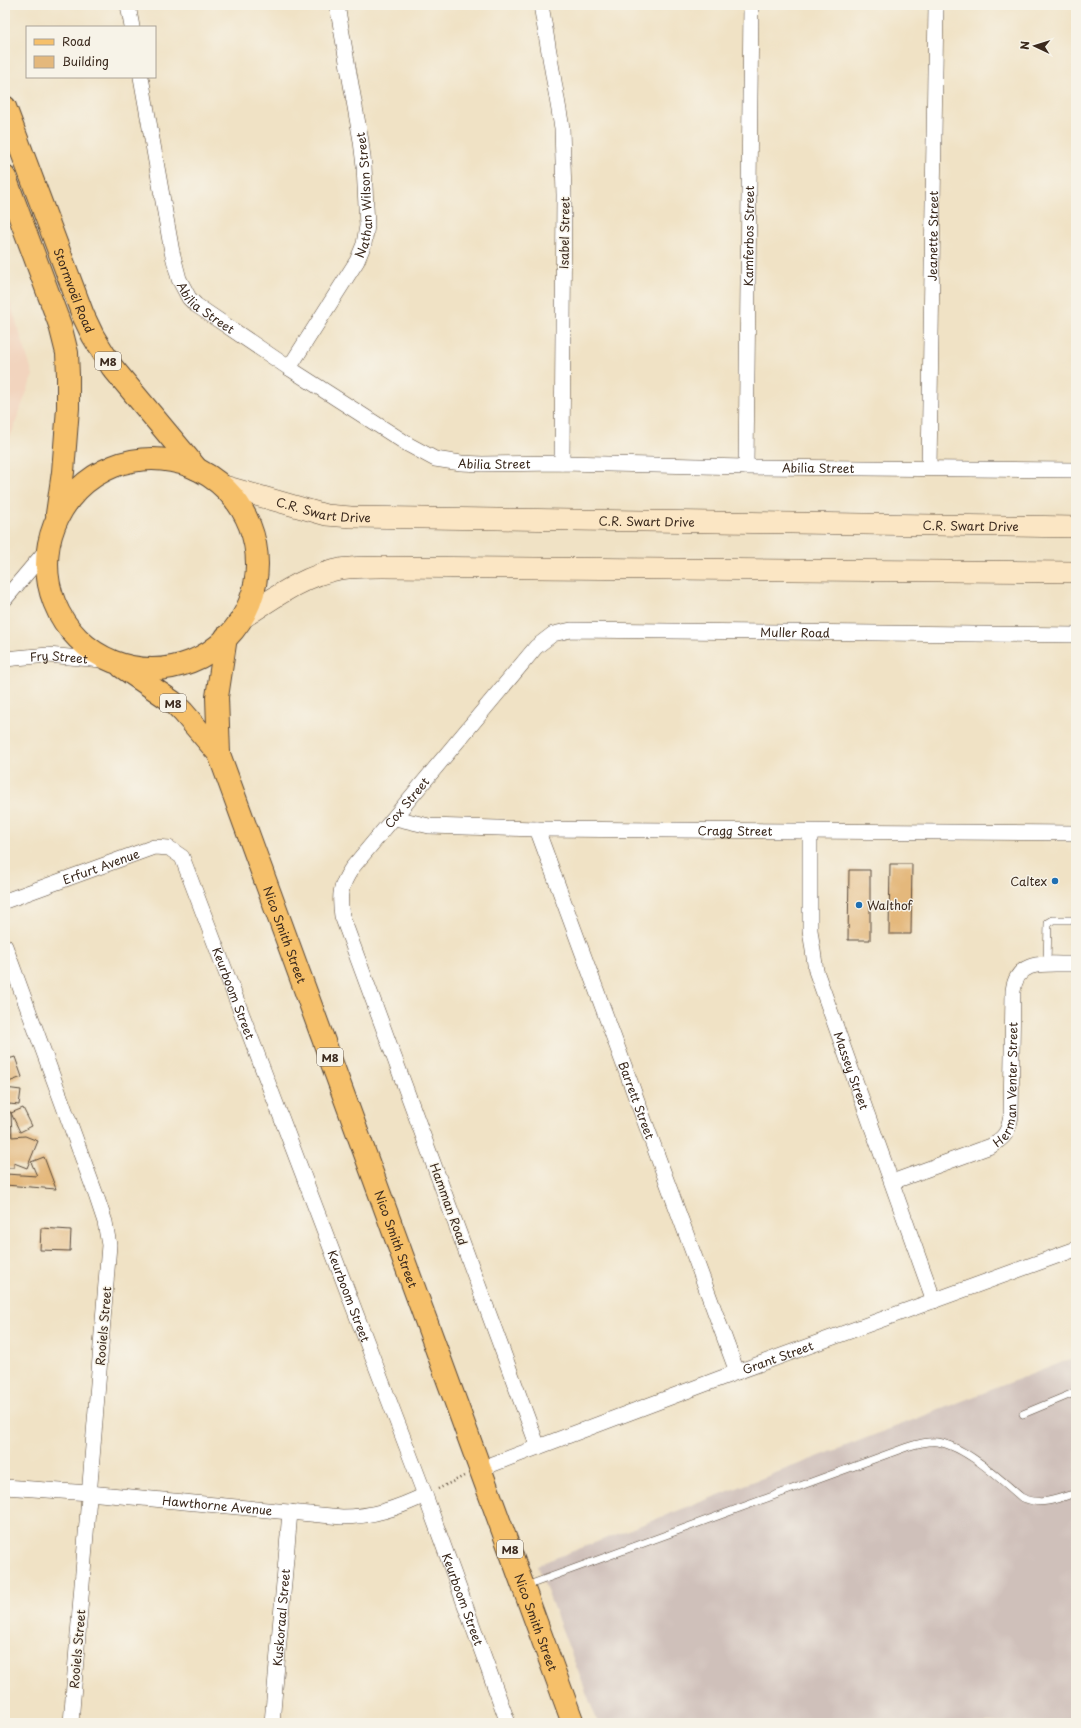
<svg xmlns="http://www.w3.org/2000/svg" width="1081" height="1728" font-family="'Playpen Sans',sans-serif">
  <rect width="100%" height="100%" fill="#f7f3e8"/>
  <filter id="ink" filterUnits="userSpaceOnUse"><feTurbulence type="fractalNoise" baseFrequency=".025" numOctaves="2"/><feDisplacementMap in="SourceGraphic" scale="8" xChannelSelector="R" yChannelSelector="G"/><feConvolveMatrix kernelMatrix="1 2 1 2 8 2 1 2 1" color-interpolation-filters="sRGB"/></filter>
  <filter id="wash" filterUnits="userSpaceOnUse"><feTurbulence type="fractalNoise" baseFrequency=".012" numOctaves="4" result="noise"/><feDisplacementMap in="SourceGraphic" scale="16" xChannelSelector="R" yChannelSelector="G"/><feGaussianBlur stdDeviation="0.9" result="paint"/><feColorMatrix in="noise" values="0 0 0 0 0 0 0 0 0 0 0 0 0 0 0 0 0 1.4 0 .05"/><feComposite in="paint" operator="in"/></filter>
  <g filter="url(#wash)">
    <rect width="100%" height="100%" fill="#f0e2c5"/>
    <!-- built -->
    <path fill="#f2d4be" d="M 5,286 L 33,375 L 5,451 Z"/>
    <!-- industrial -->
    <path fill="#cfc0ba" d="M 1076,1357 L 1076,1723 L 598,1723 L 537,1565 Z"/>
    <g id="blocks">
      <!-- building -->
      <path fill="#e4b87c" d="M 890,864 L 912,864 L 911,934 L 889,934 Z
        M 849,870 L 870,870 L 870,940 L 848,940 Z
        M 15,1057 L 22,1077 L 6,1083 L 5,1060 Z
        M 5,1088 L 21,1090 L 19,1105 L 9,1104 L 8,1107 L 5,1107 Z
        M 23,1108 L 32,1126 L 20,1132 L 11,1113 Z
        M 11,1112 L 12,1137 L 25,1136 L 38,1141 L 27,1168 L 14,1163 L 14,1168 L 5,1168 L 5,1113 Z
        M 44,1157 L 56,1189 L 5,1185 L 6,1174 L 37,1176 L 31,1162 Z
        M 41,1228 L 71,1230 L 70,1251 L 40,1250 Z"/>
    </g>
  </g>
  <g filter="url(#ink)">
    <use href="#blocks" fill-opacity="0" stroke="#564637" stroke-width="1"/>
    <g fill="none" stroke-linecap="round" stroke-linejoin="round">
      <!-- service casing -->
      <g stroke="#564637" stroke-width="8">
        <path id="service" d="M 1047,964 L 1048,923 L 1053,920 L 1076,920
          M 1023,1414 L 1076,1392
          M 526,1586 L 907,1447 C 917,1444 927,1441 938,1442 C 966,1447 999,1478 1021,1497 C 1042,1507 1055,1499 1076,1493"/>
      </g>
      <!-- minor casing -->
      <g stroke="#564637" stroke-width="16">
        <g id="minor">
          <path d="M 128,5 L 132,27"/>
          <path d="M 541,5 L 562,128 L 564,195 L 562,463"/>
          <path id="s1" d="M 141,77 L 172,252 L 179,279 L 189,298 L 196,305 L 289,368 L 409,445 L 435,459 L 461,463 L 482,464 L 562,463 L 746,467 L 1076,470"/>
          <path id="s2" d="M 289,368 L 357,261 L 364,244 L 367,226 L 364,166 L 361,141 L 337,5"/>
          <path id="s3" d="M 746,467 L 751,5"/>
          <path id="s4" d="M 929,468 L 936,5"/>
          <path d="M 5,599 L 49,547"/>
          <path id="s5" d="M 5,659 L 48,655 L 112,661"/>
          <path id="s6" d="M 395,818 L 429,826 L 537,829 L 1076,833"/>
          <path id="s7" d="M 537,829 L 737,1372"/>
          <path id="s8" d="M 810,832 L 810,930 L 816,971 L 934,1301"/>
          <path id="s9" d="M 5,901 L 154,847 L 169,848 L 182,857 L 425,1495 L 508,1723"/>
          <path d="M 5,946 L 96,1195 L 105,1222 L 109,1245 L 71,1723"/>
          <path id="s10" d="M 892,1182 L 991,1146 C 1005,1137 1008,1133 1011,1116 L 1013,991 C 1017,957 1049,965 1076,964"/>
          <path id="s11" d="M 538,1447 L 342,916 C 339,895 340,886 352,868 L 536,647 L 553,634 L 571,630 L 1076,635"/>
          <path id="s12" d="M 480,1469 L 737,1372 L 1076,1249"/>
          <path id="s13" d="M 5,1487 L 89,1493 L 342,1517 C 372,1517 398,1508 425,1495"/>
          <path id="s14" d="M 272,1723 L 290,1512"/>
        </g>
      </g>
      <!-- secondary casing -->
      <g stroke="#564637" stroke-width="22">
        <g id="secondary">
          <path id="s15" d="M 221,485 L 326,515 L 351,517 L 1076,527"/>
          <path d="M 241,619 C 273,599 302,576 340,569 C 354,567 368,567 383,567 L 1076,572"/>
        </g>
      </g>
      <!-- primary casing -->
      <g stroke="#564637" stroke-width="24">
        <g id="primary">
          <path id="s16" d="M 5,107 L 83,315 L 93,336 L 112,367 L 197,469"/>
          <path d="M 5,177 L 60,325 L 67,353 L 68,375 L 68,408 L 63,472 L 57,514"/>
          <circle cx="152" cy="564" r="105"/>
          <path id="s17" d="M 226,637 L 217,697 L 219,754 L 573,1723"/>
          <path d="M 122,667 L 173,702 L 183,712 L 219,754"/>
        </g>
      </g>
      <!-- path -->
      <path stroke="#564637" stroke-width="2.5" stroke-dasharray="1 3" stroke-linecap="butt" d="M 438,1489 L 464,1476"/>
      <!-- service -->
      <use href="#service" stroke="#fff" stroke-width="7"/>
      <!-- minor -->
      <use href="#minor" stroke="#fff" stroke-width="15"/>
      <!-- secondary -->
      <use href="#secondary" stroke="#fbe6c4" stroke-width="21"/>
      <!-- primary -->
      <use href="#primary" stroke="#f6c06b" stroke-width="22"/>
    </g>
  </g>
  <!-- markers -->
  <g fill="#1f6fb2" stroke="#f7f3e8" stroke-width="1.5">
    <circle cx="1055" cy="881" r="4"/>
    <circle cx="859" cy="905" r="4"/>
  </g>
  <g text-anchor="middle" dominant-baseline="central" stroke-width="3" stroke-linejoin="round" paint-order="stroke">
    <!-- shield labels -->
    <g fill="#f7f3e8" stroke="#73665b" stroke-width="1">
      <rect x="95" y="352" width="26" height="18" rx="3"/>
      <rect x="160" y="694" width="26" height="18" rx="3"/>
      <rect x="317" y="1048" width="26" height="18" rx="3"/>
      <rect x="497" y="1540" width="26" height="18" rx="3"/>
    </g>
    <g font-size="11" font-weight="bold" fill="#3b2a1e">
      <text x="108" y="361">M8</text>
      <text x="173" y="703">M8</text>
      <text x="330" y="1057">M8</text>
      <text x="510" y="1549">M8</text>
    </g>
    <!-- street labels -->
    <g font-size="12" fill="#3b2a1e" stroke="#f7f3e8">
      <text stroke="none"><textPath href="#s2" startOffset="194">Nathan Wilson Street</textPath></text>
      <text transform="translate(564 233) rotate(-89)">Isabel Street</text>
      <text stroke="none"><textPath href="#s3" startOffset="231">Kamferbos Street</textPath></text>
      <text stroke="none"><textPath href="#s4" startOffset="232">Jeanette Street</textPath></text>
      <text stroke="none"><textPath href="#s16" startOffset="196">Stormvoël Road</textPath></text>
      <text stroke="none"><textPath href="#s1" startOffset="246">Abilia Street</textPath></text>
      <text stroke="none"><textPath href="#s1" startOffset="581">Abilia Street</textPath></text>
      <text stroke="none"><textPath href="#s1" startOffset="905">Abilia Street</textPath></text>
      <text stroke="none"><textPath href="#s15" startOffset="106">C.R. Swart Drive</textPath></text>
      <text stroke="none"><textPath href="#s15" startOffset="430">C.R. Swart Drive</textPath></text>
      <text stroke="none"><textPath href="#s15" startOffset="754">C.R. Swart Drive</textPath></text>
      <text stroke="none"><textPath href="#s11" startOffset="1168">Muller Road</textPath></text>
      <text stroke="none"><textPath href="#s5" startOffset="54">Fry Street</textPath></text>
      <text stroke="none"><textPath href="#s11" startOffset="702">Cox Street</textPath></text>
      <text stroke="none"><textPath href="#s6" startOffset="341">Cragg Street</textPath></text>
      <text stroke="none"><textPath href="#s9" startOffset="102">Erfurt Avenue</textPath></text>
      <text stroke="none"><textPath href="#s17" startOffset="310">Nico Smith Street</textPath></text>
      <text stroke="none"><textPath href="#s9" startOffset="335">Keurboom Street</textPath></text>
      <text stroke="none"><textPath href="#s8" startOffset="245">Massey Street</textPath></text>
      <text stroke="none"><textPath href="#s10" startOffset="173">Herman Venter Street</textPath></text>
      <text stroke="none"><textPath href="#s7" startOffset="289">Barrett Street</textPath></text>
      <text transform="translate(449 1204) rotate(70)">Hamman Road</text>
      <text stroke="none"><textPath href="#s17" startOffset="634">Nico Smith Street</textPath></text>
      <text stroke="none"><textPath href="#s9" startOffset="659">Keurboom Street</textPath></text>
      <text transform="translate(103 1326) rotate(-85)">Rooiels Street</text>
      <text stroke="none"><textPath href="#s12" startOffset="318">Grant Street</textPath></text>
      <text stroke="none"><textPath href="#s13" startOffset="213">Hawthorne Avenue</textPath></text>
      <text stroke="none"><textPath href="#s9" startOffset="983">Keurboom Street</textPath></text>
      <text stroke="none"><textPath href="#s14" startOffset="106">Kuskoraal Street</textPath></text>
      <text stroke="none"><textPath href="#s17" startOffset="1042">Nico Smith Street</textPath></text>
      <text transform="translate(77 1649) rotate(-85)">Rooiels Street</text>
    </g>
    <!-- poi labels -->
    <g font-size="12" fill="#3b2a1e" stroke="#f7f3e8" text-anchor="end">
      <text x="1047" y="881">Caltex</text>
      <text x="867" y="905" text-anchor="start">Walthof</text>
    </g>
  </g>
  <!-- margin -->
  <rect width="1081" height="1728" fill="none" stroke="#f7f3e8" stroke-width="20"/>
  <!-- legend -->
  <rect x="26" y="26" width="130" height="52" fill="#f7f3e8" stroke="#aca397"/>
  <rect x="34" y="39" width="20" height="6" fill="#f6c06b" stroke="#aca397"/>
  <text x="62" y="46" font-size="12" fill="#3b2a1e">Road</text>
  <rect x="34" y="56" width="20" height="12" fill="#e4b87c" stroke="#aca397"/>
  <text x="62" y="66" font-size="12" fill="#3b2a1e">Building</text>
  <!-- north arrow -->
  <g transform="translate(1035 46) rotate(274)" stroke="#f7f3e8" stroke-width="3" paint-order="stroke">
  <path d="M0-3L7 15L0 10L-7 15Z" fill="#3b2a1e"/>
  <text y="-6" font-size="11" font-weight="bold" text-anchor="middle" fill="#3b2a1e">N</text>
  </g>
</svg>
